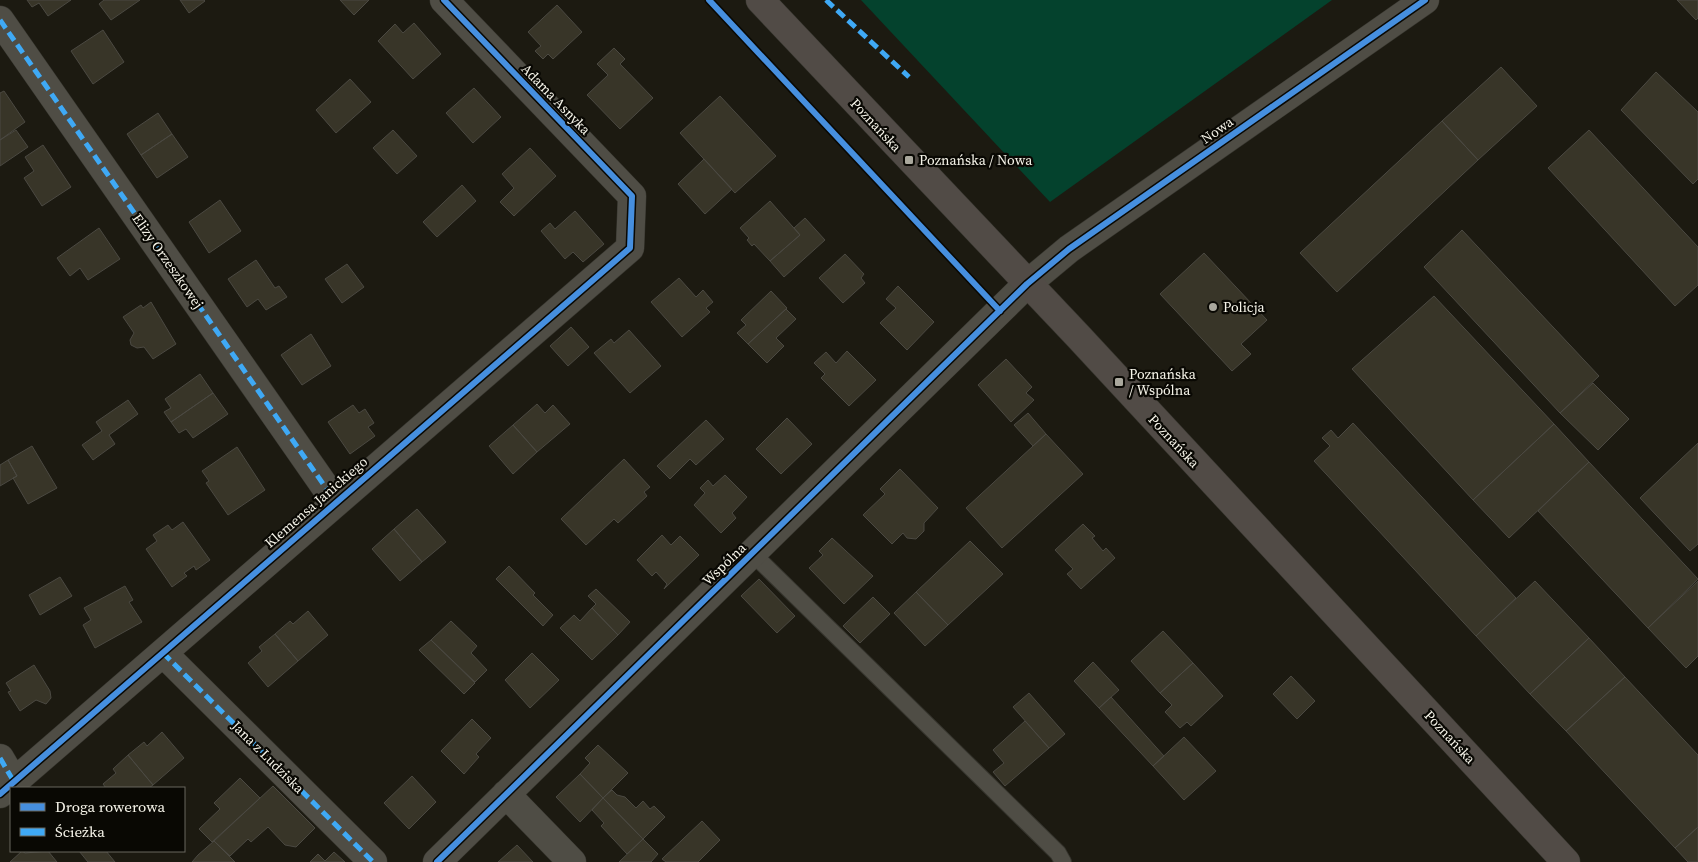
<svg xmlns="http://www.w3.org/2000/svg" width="1698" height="862" font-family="'Source Serif 4',serif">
  <rect width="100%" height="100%" fill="#1c1a11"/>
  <!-- green -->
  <path fill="#04422d" d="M 861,0 L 1332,0 L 1050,202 Z"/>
  <!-- building -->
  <path fill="#383528" stroke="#4b4942" d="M 27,0 L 71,0 L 48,16 L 39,3 L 32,7 Z
    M 104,0 L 140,0 L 111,20 L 99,4 Z
    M 180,0 L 204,0 L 205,1 L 189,13 Z
    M 340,0 L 369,0 L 354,15 Z
    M 1677,0 L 1698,0 L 1698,18 L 1696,20 Z
    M 557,5 L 582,32 L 553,59 L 548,54 L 543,59 L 535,51 L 541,46 L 528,32 Z
    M 414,23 L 441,54 L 413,79 L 378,41 L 395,24 L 403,33 Z
    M 103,30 L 124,62 L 93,84 L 71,51 Z
    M 614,48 L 625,59 L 620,64 L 653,98 L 620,129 L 587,95 L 608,75 L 597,64 Z
    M 1501,67 L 1537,106 L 1478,160 L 1442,121 Z
    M 1656,72 L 1698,112 L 1698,179 L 1693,184 L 1621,110 Z
    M 350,79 L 371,102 L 336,133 L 316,110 Z
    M 474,88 L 501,117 L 473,143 L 446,113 Z
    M 4,91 L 25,122 L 0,140 L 0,93 Z
    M 720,96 L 776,156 L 735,193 L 680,133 Z
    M 158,113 L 172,134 L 141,155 L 127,134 Z
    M 1442,121 L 1478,160 L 1337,292 L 1300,253 Z
    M 16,130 L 28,147 L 0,166 L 0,140 Z
    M 393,130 L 417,156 L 397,174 L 373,148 Z
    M 1589,130 L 1698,247 L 1698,285 L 1675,306 L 1548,168 Z
    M 172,134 L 188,157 L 157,178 L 141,155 Z
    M 43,145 L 71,187 L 42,206 L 24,178 L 34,171 L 25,157 Z
    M 530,148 L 556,176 L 514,216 L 500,202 L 514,188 L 502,174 Z
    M 704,159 L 732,189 L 705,214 L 678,184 Z
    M 462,185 L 476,201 L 437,237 L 423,222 Z
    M 220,200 L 241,231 L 209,253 L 189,222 Z
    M 770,201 L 800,235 L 770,261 L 754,244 L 752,246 L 747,240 L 749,238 L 740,228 Z
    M 575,211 L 604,244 L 583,262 L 573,252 L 565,259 L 541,231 L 550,223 L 555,229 Z
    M 805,218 L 825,240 L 784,277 L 770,261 L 800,235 L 794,228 Z
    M 99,228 L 120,259 L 88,280 L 80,268 L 70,276 L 57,258 Z
    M 1462,230 L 1599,376 L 1560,413 L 1424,267 Z
    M 1204,253 L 1267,320 L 1241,344 L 1251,354 L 1232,371 L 1160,294 Z
    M 845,254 L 864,274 L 861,278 L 865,283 L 843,303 L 819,278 Z
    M 256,260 L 275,288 L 279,286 L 287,297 L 266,310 L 258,299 L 247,307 L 228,279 Z
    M 347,264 L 364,287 L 342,303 L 325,279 Z
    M 679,278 L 696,297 L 703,290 L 713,302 L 706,308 L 710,312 L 682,337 L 651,302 Z
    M 898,286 L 934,322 L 907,350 L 880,323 L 896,308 L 886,299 Z
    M 771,291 L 787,308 L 748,344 L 737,333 L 746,325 L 741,320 Z
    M 1434,296 L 1554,424 L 1473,500 L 1352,369 Z
    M 151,302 L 176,344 L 153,359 L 144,347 L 137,348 L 131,345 L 130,340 L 134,333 L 123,317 L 141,305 L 143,308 Z
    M 786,309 L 796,319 L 776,338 L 784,346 L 767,363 L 748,344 Z
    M 571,327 L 589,347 L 568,366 L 550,346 Z
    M 629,330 L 661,366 L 630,393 L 594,353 L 611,339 L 614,343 Z
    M 311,334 L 331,366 L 302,385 L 281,355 Z
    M 847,351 L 876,380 L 849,406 L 821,378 L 825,374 L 814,363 L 826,352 L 836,363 Z
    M 1006,359 L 1032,387 L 1026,393 L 1034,400 L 1011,422 L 978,385 Z
    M 200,374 L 213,393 L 171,422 L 164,412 L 171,408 L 165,399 Z
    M 1593,383 L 1629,419 L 1598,450 L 1560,413 Z
    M 213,393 L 228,414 L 193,438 L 186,429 L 179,433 L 171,422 Z
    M 128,400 L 138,414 L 109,435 L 115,444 L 93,460 L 82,445 L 102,431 L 96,422 Z
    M 537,404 L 545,413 L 553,405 L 570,424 L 537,452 L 513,425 Z
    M 353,405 L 359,413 L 365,409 L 374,423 L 368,427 L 375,436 L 350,454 L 328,422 Z
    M 1028,413 L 1046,434 L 1033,446 L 1014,425 Z
    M 787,418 L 812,444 L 781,474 L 756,449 Z
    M 706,420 L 724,439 L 696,465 L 690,459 L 670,479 L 657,466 Z
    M 1353,423 L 1516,598 L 1476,636 L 1314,461 L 1330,446 L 1322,438 L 1331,430 L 1338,438 Z
    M 1554,424 L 1589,462 L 1509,538 L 1473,500 Z
    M 513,425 L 537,452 L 513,474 L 489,446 Z
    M 1046,434 L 1083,474 L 1002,548 L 966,508 Z
    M 1698,443 L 1698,544 L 1690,551 L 1640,498 Z
    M 32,446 L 57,488 L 28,504 L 13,478 L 17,476 L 8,460 Z
    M 237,447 L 265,490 L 228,515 L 206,483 L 209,481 L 202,471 Z
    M 624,459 L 650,487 L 644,492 L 647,496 L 618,523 L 614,519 L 586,545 L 561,519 Z
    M 8,460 L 17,476 L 0,486 L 0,465 Z
    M 1589,462 L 1698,579 L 1648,628 L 1538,511 Z
    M 900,469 L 938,508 L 924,523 L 924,531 L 916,539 L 907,538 L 903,533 L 892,544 L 863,515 L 885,494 L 880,489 Z
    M 725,475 L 747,497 L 732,513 L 736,518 L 721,533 L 694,505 L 705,493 L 700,488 L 708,480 L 713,486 Z
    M 417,509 L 446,542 L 422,562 L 394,529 Z
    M 183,522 L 210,560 L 196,570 L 194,566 L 184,573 L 187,576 L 172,587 L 146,549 L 157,541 L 153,535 L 168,525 L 172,530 Z
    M 1083,524 L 1095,536 L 1092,538 L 1103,551 L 1106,548 L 1115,558 L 1081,589 L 1067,574 L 1073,569 L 1055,550 Z
    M 394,529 L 422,562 L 400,581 L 372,549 Z
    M 662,535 L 671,545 L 680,536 L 699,555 L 664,589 L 667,584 L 656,572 L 652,576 L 637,560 Z
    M 832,538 L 873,576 L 844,604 L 809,568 L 823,555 L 819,551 Z
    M 970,541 L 1003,574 L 948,625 L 916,592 Z
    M 509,566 L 535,593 L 533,595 L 553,615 L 543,626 L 496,579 Z
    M 60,577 L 72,596 L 40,615 L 29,595 Z
    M 759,579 L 795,616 L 777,633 L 741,596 Z
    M 1535,581 L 1589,638 L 1530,694 L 1476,636 Z
    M 1698,581 L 1698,656 L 1686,668 L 1648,628 Z
    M 125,586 L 133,600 L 129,602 L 142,622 L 95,648 L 83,625 L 91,620 L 84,608 Z
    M 596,589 L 630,622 L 618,635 L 592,608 L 596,604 L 588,596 Z
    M 916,592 L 948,625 L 925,646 L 894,613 Z
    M 873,597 L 890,614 L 860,643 L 843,626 Z
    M 592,608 L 618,635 L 592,660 L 560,628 L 574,615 L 580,621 Z
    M 308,611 L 328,635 L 298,661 L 275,634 L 290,621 L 293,624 Z
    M 451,621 L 477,646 L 471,653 L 487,670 L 475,682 L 431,640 Z
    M 1163,631 L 1193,663 L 1160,693 L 1131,661 Z
    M 275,634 L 298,661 L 268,687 L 248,663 L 262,651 L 259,647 Z
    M 1589,638 L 1625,677 L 1566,731 L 1530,694 Z
    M 431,640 L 475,683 L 464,694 L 419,650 Z
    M 532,653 L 559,680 L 530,708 L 505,680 Z
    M 1093,662 L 1119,690 L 1099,708 L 1074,681 Z
    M 1193,663 L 1223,696 L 1191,726 L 1187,722 L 1180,728 L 1165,712 L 1172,705 L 1160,693 Z
    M 34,665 L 50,691 L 51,698 L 46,704 L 36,700 L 20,711 L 8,692 L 11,691 L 6,683 Z
    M 1291,676 L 1315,701 L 1297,719 L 1273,694 Z
    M 1625,677 L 1698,755 L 1698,827 L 1675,848 L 1566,731 Z
    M 1029,693 L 1065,734 L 1049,748 L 1013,707 Z
    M 1111,697 L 1164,756 L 1153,766 L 1099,708 Z
    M 472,719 L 491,738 L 476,754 L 479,757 L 464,774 L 441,751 Z
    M 1025,721 L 1049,748 L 1005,786 L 993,772 L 1004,763 L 993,750 Z
    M 162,732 L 184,758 L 153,785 L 128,755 L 144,742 L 147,746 Z
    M 1184,737 L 1216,771 L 1184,800 L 1153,766 Z
    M 598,745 L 628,773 L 603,798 L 580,774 L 590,763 L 585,758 Z
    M 128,755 L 153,785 L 149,788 L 106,788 L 103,784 L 116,773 L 113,769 Z
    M 580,774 L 603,798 L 580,822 L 556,797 Z
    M 412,776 L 436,802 L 409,829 L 384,803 Z
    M 240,778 L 260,798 L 212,842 L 199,829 L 220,809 L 214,803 Z
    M 273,786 L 315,828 L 296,847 L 285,845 L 268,827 L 251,842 L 248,839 L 230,856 L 214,841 Z
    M 612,790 L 617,795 L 625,797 L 636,808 L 643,801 L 650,809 L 654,806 L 665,817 L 643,839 L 603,798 Z
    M 603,798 L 643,839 L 627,854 L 601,826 L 604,823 L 592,810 Z
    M 702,821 L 720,840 L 698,862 L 666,862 L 662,859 Z
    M 1698,827 L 1698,862 L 1688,862 L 1675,848 Z
    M 643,839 L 658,854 L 651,862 L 619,862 Z
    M 214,841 L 235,862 L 192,862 L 198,855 Z
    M 517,845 L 533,862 L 498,862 Z
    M 22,851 L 25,853 L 48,851 L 57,862 L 10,862 Z
    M 79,851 L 106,851 L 115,862 L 88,862 Z
    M 334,852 L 345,862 L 310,862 L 318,854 L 325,861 Z"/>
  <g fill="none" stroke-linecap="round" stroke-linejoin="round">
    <!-- lane casing -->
    <g stroke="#35342d" stroke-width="18">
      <path id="lane" d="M 752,553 L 1058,853 L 1063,862"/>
    </g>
    <!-- street casing -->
    <g stroke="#35342d" stroke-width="29">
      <path id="street" d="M 0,20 L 335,501
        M 163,653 L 373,862
        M 0,758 L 14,782
        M 0,794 L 630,248 L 632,196 L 444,0
        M 506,794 L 572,862
        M 437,862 L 1027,284 L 1069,249 L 1425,0"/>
    </g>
    <!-- secondary casing -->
    <g stroke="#35342d" stroke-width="29">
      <path id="secondary" d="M 760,0 L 1077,335 L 1566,862"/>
    </g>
    <!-- lane -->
    <use href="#lane" stroke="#4f4d45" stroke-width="16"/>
    <!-- street -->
    <use href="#street" stroke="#4f4d45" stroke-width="28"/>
    <!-- secondary -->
    <use href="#secondary" stroke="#514b46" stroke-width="28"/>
    <!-- quiet -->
    <path stroke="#3fa9f5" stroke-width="5" stroke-dasharray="10 5" stroke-linecap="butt" d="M 826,0 L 909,77
      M 0,20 L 335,501
      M 163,653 L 373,862
      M 0,758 L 14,782"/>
    <!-- cycleway casing -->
    <g stroke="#090803" stroke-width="9">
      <path id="cycleway" d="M 709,0 L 1000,311
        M 0,794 L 630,248 L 632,196 L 444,0
        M 437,862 L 1027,284 L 1069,249 L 1425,0"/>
    </g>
    <!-- cycleway -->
    <use href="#cycleway" stroke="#468fdf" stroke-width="6"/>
  </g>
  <!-- markers -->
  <g fill="#aaa89d" stroke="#090803" stroke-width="2">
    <rect x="904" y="155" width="10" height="10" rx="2.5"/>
    <circle cx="1213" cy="307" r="5"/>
    <rect x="1114" y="377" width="10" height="10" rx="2.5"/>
  </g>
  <g text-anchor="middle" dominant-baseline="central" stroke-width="4.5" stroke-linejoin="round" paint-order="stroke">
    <!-- street labels -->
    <g font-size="14" fill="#f6f4e9" stroke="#090803">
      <text transform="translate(556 99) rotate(46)">Adama Asnyka</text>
      <text transform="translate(876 125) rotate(47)">Poznańska</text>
      <text transform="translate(1217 130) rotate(-35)">Nowa</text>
      <text transform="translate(168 261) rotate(55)">Elizy Orzeszkowej</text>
      <text transform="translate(1174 441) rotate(47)">Poznańska</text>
      <text transform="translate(316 502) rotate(-41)">Klemensa Janickiego</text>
      <text transform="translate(724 564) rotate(-44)">Wspólna</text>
      <text transform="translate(1450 737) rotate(47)">Poznańska</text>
      <text transform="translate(268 757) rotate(45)">Jana z Ludziska</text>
    </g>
    <!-- poi labels -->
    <g font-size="14" fill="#f6f4e9" stroke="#090803" text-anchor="start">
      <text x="919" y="160">Poznańska / Nowa</text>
      <text x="1223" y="307">Policja</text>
      <text x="1129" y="374">Poznańska<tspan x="1129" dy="16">/ Wspólna</tspan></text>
    </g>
  </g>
  <!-- legend -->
  <rect x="10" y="787" width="175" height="65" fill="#090803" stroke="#68665f"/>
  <rect x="20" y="803" width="25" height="8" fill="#468fdf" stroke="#68665f"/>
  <text x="55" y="812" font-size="15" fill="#f6f4e9">Droga rowerowa</text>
  <rect x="20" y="828" width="25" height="8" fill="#3fa9f5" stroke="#68665f"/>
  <text x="55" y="837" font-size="15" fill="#f6f4e9">Ścieżka</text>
</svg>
